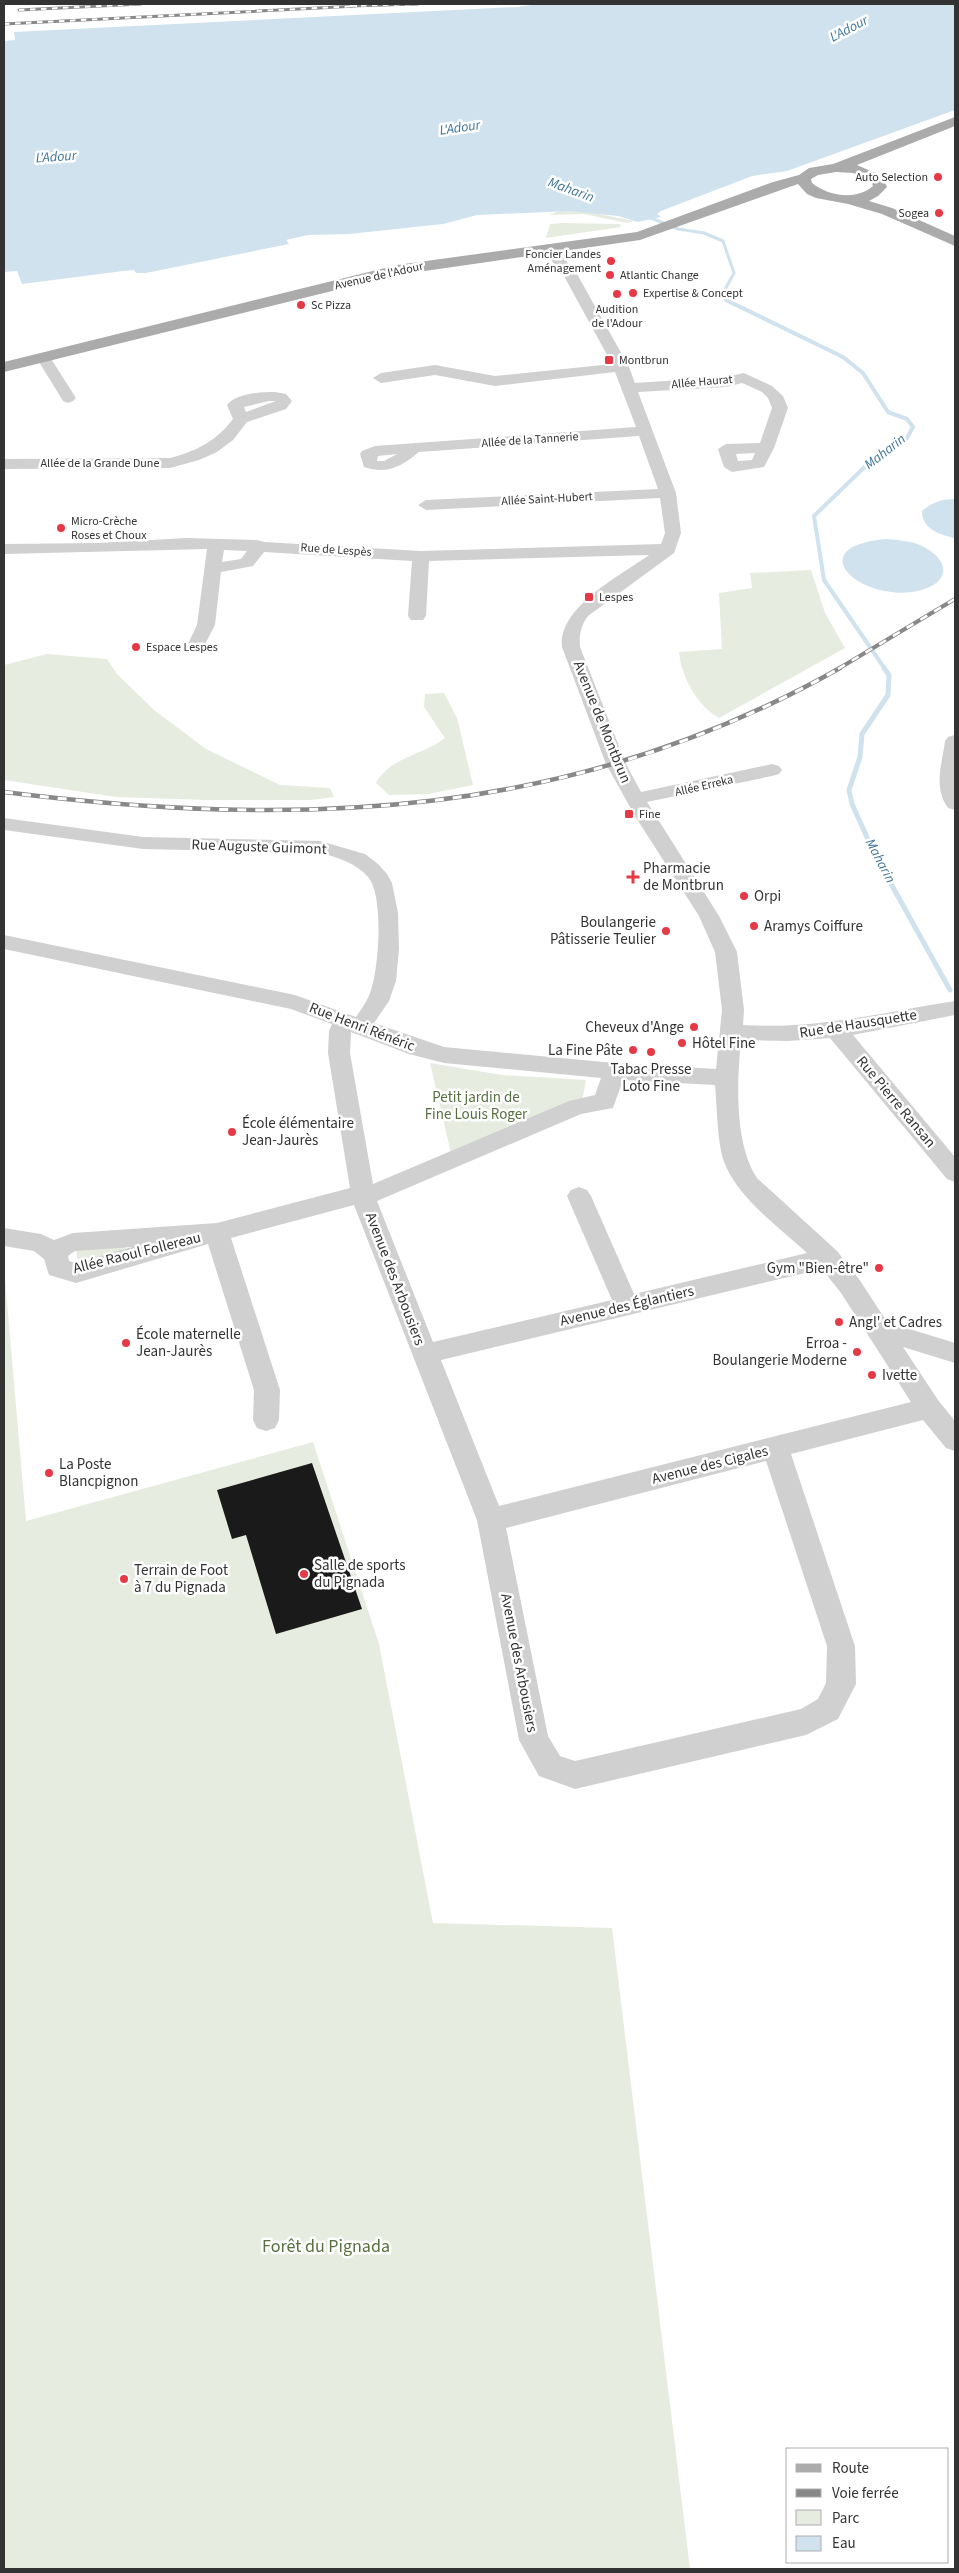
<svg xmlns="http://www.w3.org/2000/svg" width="959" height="2573" font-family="'Source Sans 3',sans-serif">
  <rect width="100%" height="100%" fill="#fff"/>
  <!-- green -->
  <path fill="#e6ecdf" d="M 562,210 L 594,213 L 634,221 L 627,223 L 584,214 L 549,215 Z
    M 564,223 L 620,224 L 621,227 L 546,238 L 550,224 Z
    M 811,570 L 825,613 L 845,648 L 719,718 C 696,704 682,678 679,652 L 722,649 L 719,593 L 752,588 L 750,573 Z
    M 47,654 L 107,659 L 117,674 L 154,710 L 206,749 L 280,785 L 330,788 L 334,797 L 311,800 L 207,800 L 116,797 L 4,780 L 4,665 Z
    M 444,693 L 457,718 L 473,785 L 428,794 L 389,795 L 376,783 C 389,758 423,755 445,738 L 424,707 L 425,694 Z
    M 430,1063 L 502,1075 L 586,1080 L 582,1101 L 451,1153 Z
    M 125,1246 L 126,1254 L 79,1267 L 76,1250 Z
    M 5,1279 L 26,1521 L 313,1442 L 379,1644 L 433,1923 L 612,1928 L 690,2569 L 4,2569 Z"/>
  <!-- water -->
  <path fill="#cfe2ee" d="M 539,4 L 955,4 L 955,110 L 787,171 L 752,176 L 661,211 L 657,214 L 661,217 L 638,222 L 618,216 L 569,211 L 477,215 L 443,224 L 349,234 L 308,235 L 286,240 L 289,244 L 146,273 L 136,273 L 134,270 L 123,271 L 22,284 L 17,271 L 4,272 L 4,41 L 15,40 L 14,32 L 517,7 Z
    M 955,499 L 955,538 C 940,535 922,529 922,511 C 932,502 942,499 955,499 Z
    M 887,539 C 899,540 913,541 924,547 C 952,562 949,584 918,591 C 859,603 799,546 887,539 Z"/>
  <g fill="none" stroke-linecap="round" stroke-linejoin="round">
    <!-- stream-far2 -->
    <path stroke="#cfe2ee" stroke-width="3" d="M 646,216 L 678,229 L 704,233 L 723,241 L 734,273 L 723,293"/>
    <!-- stream-far1 -->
    <path stroke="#cfe2ee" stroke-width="4" d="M 723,292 L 726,300 L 843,357 L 863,373 L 888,412 L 907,419 L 913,427 L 907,438 L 877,455 L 814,516 L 824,580 L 885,669"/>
    <!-- stream -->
    <path stroke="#cfe2ee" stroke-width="5" d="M 884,668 L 889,675 L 888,695 L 862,734 L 860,757 L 849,790 L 852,804 L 875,855 L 950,990"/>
  </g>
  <!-- building -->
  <path fill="#1a1a1a" d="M 312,1463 L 362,1609 L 276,1634 L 246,1535 L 232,1539 L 217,1490 Z"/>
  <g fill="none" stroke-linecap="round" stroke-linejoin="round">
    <!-- minor -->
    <path fill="#d0d0d0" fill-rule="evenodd" d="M 548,244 L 553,245 L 577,274 L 629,367 L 635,383 L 726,377 L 744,373 L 772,386 L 783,396 L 788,408 L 774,448 L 764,467 L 732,472 L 724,467 L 718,449 L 726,444 L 760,443 L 772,408 L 768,398 L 762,392 L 742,383 L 726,387 L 638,392 L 676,493 L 681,533 L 674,553 L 588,616 C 581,625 579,635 580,647 L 626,764 L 641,792 L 772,764 L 779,766 L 782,770 L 779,774 L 772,776 L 647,802 L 719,916 L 737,952 L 744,1010 L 743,1025 C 815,1030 884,1012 955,1001 L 955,1015 L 853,1035 L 955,1157 L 955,1182 L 947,1179 L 830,1038 L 788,1041 L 741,1040 C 737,1081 734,1143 757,1178 L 837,1251 L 859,1279 L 887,1322 L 955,1343 L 955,1363 L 903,1347 L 938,1400 L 955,1421 L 955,1451 L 946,1448 L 923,1420 L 791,1454 L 855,1646 L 856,1684 L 838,1719 L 806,1735 L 575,1789 L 539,1776 L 519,1740 L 477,1520 L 354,1205 L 231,1238 L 280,1390 L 279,1420 L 275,1428 L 266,1431 L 257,1428 L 253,1420 L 254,1390 L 208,1244 L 76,1283 L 49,1275 L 44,1259 L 34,1251 L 4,1246 L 4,1228 L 41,1234 L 54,1240 L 73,1233 L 217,1223 L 350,1188 L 328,1053 L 329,1031 L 332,1024 L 291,1009 L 4,949 L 4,935 L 295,995 L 356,1017 C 362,1008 368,1000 371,990 C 379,967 384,895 368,877 C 356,863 337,857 320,853 L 143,849 L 4,830 L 4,818 L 143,837 L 320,841 L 365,854 L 378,864 L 387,874 L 392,883 L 398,913 L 399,949 L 396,981 L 389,1001 L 374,1023 L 444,1047 L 614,1063 L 716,1069 L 722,1010 L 715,952 L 699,916 L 635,816 L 606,764 L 562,647 C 558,607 620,576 649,555 L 429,561 L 426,616 L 423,620 L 411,620 L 408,616 L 412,561 L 264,552 L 253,566 L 221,572 L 215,625 L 203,648 L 191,648 L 188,644 L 197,625 L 207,549 L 4,554 L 4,544 L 99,543 L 186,538 L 257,540 L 264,542 L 421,551 L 661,544 L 665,533 L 660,498 L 426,510 L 418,505 L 426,500 L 658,489 L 639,436 L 419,452 C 402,466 387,475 364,467 L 360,454 L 362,451 L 375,446 L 636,427 L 615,372 L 495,386 L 435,375 L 381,383 L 373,378 L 381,373 L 435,365 L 495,376 L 612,364 L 564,276 L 541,248 ZM 755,453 L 752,460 L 738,461 L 736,454 ZM 397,454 L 384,461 L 377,461 L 378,456 ZM 224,550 L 247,551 L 241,559 L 222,562 ZM 351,1032 L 409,1054 L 444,1063 L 601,1078 L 595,1095 L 569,1101 L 373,1184 L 350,1053 ZM 623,1080 L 715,1085 C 717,1107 717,1130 721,1151 C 729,1192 778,1226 807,1253 L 634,1294 L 591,1196 L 587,1190 L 579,1187 L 571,1190 L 567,1196 L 612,1300 L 433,1342 L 377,1201 L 581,1114 L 613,1108 ZM 132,1247 L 76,1263 L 69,1261 L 68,1256 L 75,1251 ZM 822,1269 L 841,1293 L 911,1402 L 499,1506 L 441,1360 ZM 766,1461 L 827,1646 L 826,1683 L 818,1699 L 801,1709 L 575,1761 L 560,1756 L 548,1736 L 506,1528 Z
      M 43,353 L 48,354 L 76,398 L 73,401 L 68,403 L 63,401 L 36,357 Z
      M 275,392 L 286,394 L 292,401 L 286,409 L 247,422 L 233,440 L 217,452 L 199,460 L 170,468 L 4,469 L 4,459 L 170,458 C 197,451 216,441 233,419 L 227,405 C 236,393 261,392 275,392 ZM 269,401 L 276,401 L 246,412 L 244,407 Z
      M 955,735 L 955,810 L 948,808 C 933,787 942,765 945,741 L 948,737 Z"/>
    <!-- major -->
    <path fill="#ababab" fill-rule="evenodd" d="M 955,117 L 955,126 L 857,165 L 882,176 L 887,187 L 878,196 L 869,201 L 892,208 L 955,236 L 955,246 L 882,214 L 848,204 L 816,198 L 807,194 L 798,184 L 640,240 L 397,275 L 4,372 L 4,362 L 397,265 L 637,232 L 773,182 L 799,175 L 809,168 L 833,164 ZM 836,172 L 853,173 L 871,181 L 873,186 C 856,201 828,196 812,183 L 811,179 L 818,175 Z"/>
    <!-- rail-far2 casing -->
    <g stroke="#888" stroke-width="3">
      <path id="rail-far2" d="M 350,6 L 418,4
        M 19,10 L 141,4
        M 4,24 L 357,6"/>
    </g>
    <!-- rail-far1 casing -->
    <g stroke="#888" stroke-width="4">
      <path id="rail-far1" d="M 838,669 L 955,599"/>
    </g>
    <!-- rail casing -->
    <g stroke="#888" stroke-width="4.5">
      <path id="rail" d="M 4,792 C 301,829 573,819 840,668"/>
    </g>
    <!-- rail-far2 -->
    <use href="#rail-far2" stroke="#fff" stroke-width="2" stroke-dasharray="5.5" stroke-linecap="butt"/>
    <!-- rail-far1 -->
    <use href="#rail-far1" stroke="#fff" stroke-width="2.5" stroke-dasharray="8" stroke-linecap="butt"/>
    <!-- rail -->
    <use href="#rail" stroke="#fff" stroke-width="3" stroke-dasharray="9" stroke-linecap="butt"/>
  </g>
  <!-- markers -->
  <g fill="#e63946" stroke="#fff" stroke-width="2">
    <circle cx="938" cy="177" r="5"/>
    <circle cx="939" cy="213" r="5"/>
    <circle cx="611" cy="261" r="5"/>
    <circle cx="610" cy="275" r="5"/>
    <circle cx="633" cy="293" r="5"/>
    <circle cx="617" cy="294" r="5"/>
    <circle cx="301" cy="305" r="5"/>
    <rect x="604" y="355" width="10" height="10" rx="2.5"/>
    <circle cx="61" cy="528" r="5"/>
    <rect x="584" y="592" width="10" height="10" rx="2.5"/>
    <circle cx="136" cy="647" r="5"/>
    <rect x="624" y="809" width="10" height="10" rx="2.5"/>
    <path d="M630.5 869.5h5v5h5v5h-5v5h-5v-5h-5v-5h5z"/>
    <circle cx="744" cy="896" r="5"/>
    <circle cx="754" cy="926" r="5"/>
    <circle cx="666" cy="931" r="5"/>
    <circle cx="694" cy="1027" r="5"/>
    <circle cx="682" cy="1043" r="5"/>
    <circle cx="633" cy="1050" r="5"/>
    <circle cx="651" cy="1052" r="5"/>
    <circle cx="232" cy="1132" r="5"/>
    <circle cx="879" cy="1268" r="5"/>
    <circle cx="839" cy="1322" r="5"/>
    <circle cx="126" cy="1343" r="5"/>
    <circle cx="857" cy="1352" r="5"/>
    <circle cx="872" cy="1375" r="5"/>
    <circle cx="49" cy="1473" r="5"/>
    <circle cx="304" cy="1574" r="5"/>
    <circle cx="124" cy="1579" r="5"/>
  </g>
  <g text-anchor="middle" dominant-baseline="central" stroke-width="5" stroke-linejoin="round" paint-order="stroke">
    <!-- far-poi labels -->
    <g font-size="12" fill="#333" stroke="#fff" text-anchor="start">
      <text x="928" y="177" text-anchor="end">Auto Selection</text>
      <text x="929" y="213" text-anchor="end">Sogea</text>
      <text x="601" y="254" text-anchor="end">Foncier Landes<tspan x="601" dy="14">Aménagement</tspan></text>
      <text x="620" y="275">Atlantic Change</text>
      <text x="643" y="293">Expertise &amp; Concept</text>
      <text x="311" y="305">Sc Pizza</text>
      <text x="617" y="309" text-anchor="middle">Audition<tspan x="617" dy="14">de l'Adour</tspan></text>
      <text x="619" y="360">Montbrun</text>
      <text x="71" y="521">Micro-Crèche<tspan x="71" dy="14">Roses et Choux</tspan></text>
      <text x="599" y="597">Lespes</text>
      <text x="146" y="647">Espace Lespes</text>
      <text x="639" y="814">Fine</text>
    </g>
    <!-- far-street labels -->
    <g font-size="12" fill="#333" stroke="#fff">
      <text transform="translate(379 276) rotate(-13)">Avenue de l'Adour</text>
      <text transform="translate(702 382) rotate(-5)">Allée Haurat</text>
      <text transform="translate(530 440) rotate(-4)">Allée de la Tannerie</text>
      <text x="100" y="463">Allée de la Grande Dune</text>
      <text transform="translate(547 499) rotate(-3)">Allée Saint-Hubert</text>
      <text transform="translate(336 550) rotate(4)">Rue de Lespès</text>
      <text transform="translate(704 786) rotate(-13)">Allée Erreka</text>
    </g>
    <!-- far-water labels -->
    <g font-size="14" font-style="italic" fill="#3f7597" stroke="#fff">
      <text transform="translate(849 29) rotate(-28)">L'Adour</text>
      <text transform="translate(460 128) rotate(-8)">L'Adour</text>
      <text transform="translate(56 157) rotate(-4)">L'Adour</text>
      <text transform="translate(571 190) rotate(20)">Maharin</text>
      <text transform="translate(885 452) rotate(-38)">Maharin</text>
      <text transform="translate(880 861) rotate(62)">Maharin</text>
    </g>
    <!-- street labels -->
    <g font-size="15" fill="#333" stroke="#fff">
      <text transform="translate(602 722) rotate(68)">Avenue de Montbrun</text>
      <text transform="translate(259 847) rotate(2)">Rue Auguste Guimont</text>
      <text transform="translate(858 1024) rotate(-9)">Rue de Hausquette</text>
      <text transform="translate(362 1027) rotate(21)">Rue Henri Rénéric</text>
      <text transform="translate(896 1102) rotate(50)">Rue Pierre Ransan</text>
      <text transform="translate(137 1253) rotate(-14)">Allée Raoul Follereau</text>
      <text transform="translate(395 1279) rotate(69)">Avenue des Arbousiers</text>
      <text transform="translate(627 1306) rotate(-13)">Avenue des Églantiers</text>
      <text transform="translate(710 1465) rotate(-14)">Avenue des Cigales</text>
      <text transform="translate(519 1663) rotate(79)">Avenue des Arbousiers</text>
    </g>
    <!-- poi labels -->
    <g font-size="15" fill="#333" stroke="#fff" text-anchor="start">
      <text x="643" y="868">Pharmacie<tspan x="643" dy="17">de Montbrun</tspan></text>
      <text x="754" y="896">Orpi</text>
      <text x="656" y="922" text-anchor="end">Boulangerie<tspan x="656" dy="17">Pâtisserie Teulier</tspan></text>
      <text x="764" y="926">Aramys Coiffure</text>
      <text x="684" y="1027" text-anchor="end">Cheveux d'Ange</text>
      <text x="692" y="1043">Hôtel Fine</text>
      <text x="623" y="1050" text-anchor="end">La Fine Pâte</text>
      <text x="651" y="1069" text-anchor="middle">Tabac Presse<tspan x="651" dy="17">Loto Fine</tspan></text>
      <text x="242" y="1123">École élémentaire<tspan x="242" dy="17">Jean-Jaurès</tspan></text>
      <text x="869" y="1268" text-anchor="end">Gym "Bien-être"</text>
      <text x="849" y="1322">Angl' et Cadres</text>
      <text x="136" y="1334">École maternelle<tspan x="136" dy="17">Jean-Jaurès</tspan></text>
      <text x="847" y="1343" text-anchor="end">Erroa -<tspan x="847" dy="17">Boulangerie Moderne</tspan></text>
      <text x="882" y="1375">Ivette</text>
      <text x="59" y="1464">La Poste<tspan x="59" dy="17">Blancpignon</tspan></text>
      <text x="314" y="1565">Salle de sports<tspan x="314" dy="17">du Pignada</tspan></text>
      <text x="134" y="1570">Terrain de Foot<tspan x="134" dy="17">à 7 du Pignada</tspan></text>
    </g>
    <!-- park labels -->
    <g font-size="15" fill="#56703f" stroke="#fff">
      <text x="476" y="1097">Petit jardin de<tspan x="476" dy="17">Fine Louis Roger</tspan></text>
    </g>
    <!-- near-park labels -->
    <g font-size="18" fill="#56703f" stroke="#fff">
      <text x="326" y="2246">Forêt du Pignada</text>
    </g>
  </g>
  <!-- border -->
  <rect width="959" height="2573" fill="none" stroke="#333333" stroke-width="10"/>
  <!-- legend -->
  <rect x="786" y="2448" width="162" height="115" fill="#ffffff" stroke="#adadad"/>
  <rect x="796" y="2464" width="25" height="8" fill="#ababab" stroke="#adadad"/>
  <text x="832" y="2473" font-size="15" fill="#333333">Route</text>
  <rect x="796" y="2489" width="25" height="8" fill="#888888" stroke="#adadad"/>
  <text x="832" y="2498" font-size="15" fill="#333333">Voie ferrée</text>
  <rect x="796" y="2510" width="25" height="15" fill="#e6ecdf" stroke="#adadad"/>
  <text x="832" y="2523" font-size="15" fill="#333333">Parc</text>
  <rect x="796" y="2536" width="25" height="15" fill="#cfe2ee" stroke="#adadad"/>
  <text x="832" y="2548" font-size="15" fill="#333333">Eau</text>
</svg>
